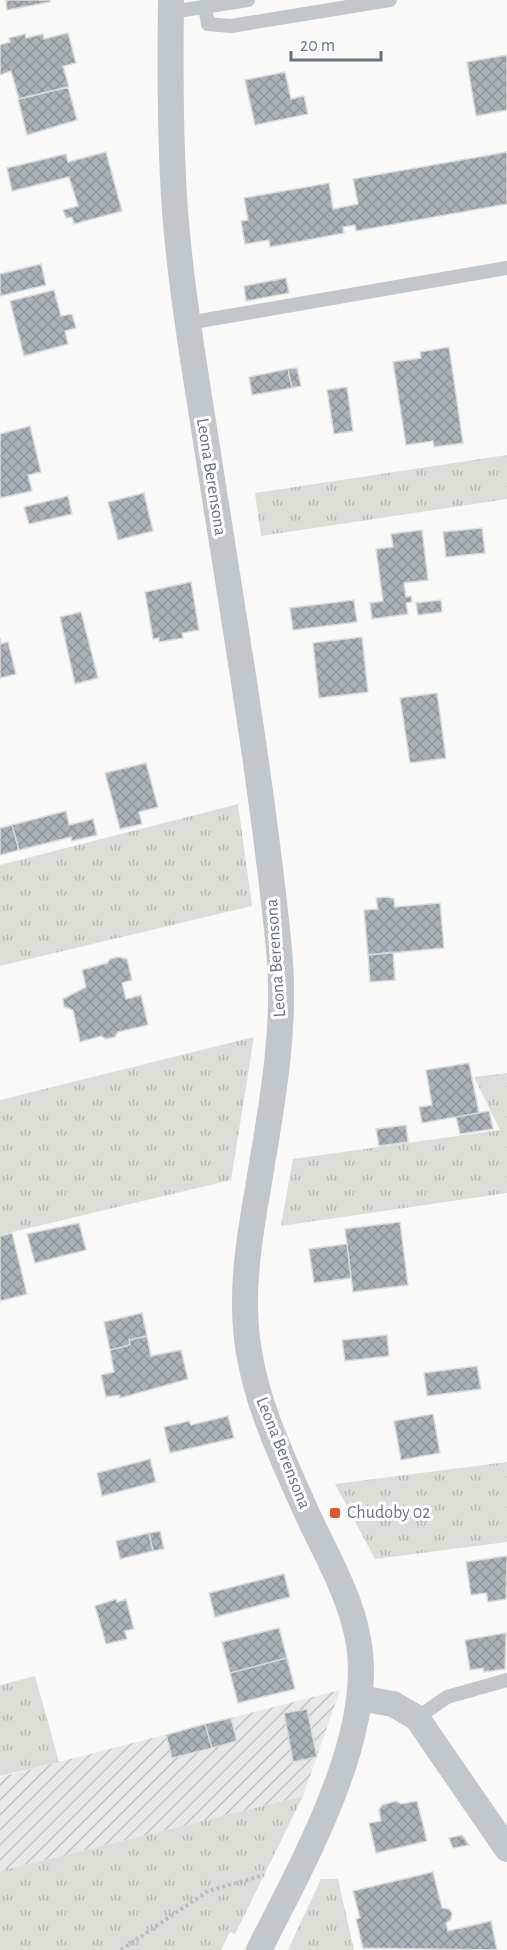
<svg xmlns="http://www.w3.org/2000/svg" width="507" height="1950" font-family="'Alegreya Sans',sans-serif">
  <defs>
    <pattern id="industrial-furrows" width="10" height="10" patternUnits="userSpaceOnUse" patternTransform="scale(1.5)"><rect width="10" height="10" fill="#e7e8e8"/><path d="M-1 1l2-2M0 10L10 0M9 11l2-2" fill="none" stroke="#bfc1c1"/></pattern>
    <pattern id="grass-tufts" width="24" height="20" patternUnits="userSpaceOnUse" patternTransform="scale(1.5)"><rect width="24" height="20" fill="#d9ded6"/><path d="M3 7l-1-3M5 7V3M7 7l1-3M15 17l-1-3M17 17v-4M19 17l1-3" fill="none" stroke="#b4b9b3"/></pattern>
    <pattern id="building-cross-hatch" width="8" height="8" patternUnits="userSpaceOnUse" patternTransform="scale(1.5)"><rect width="8" height="8" fill="#a9b2b8"/><path d="M0 0l8 8M0 8l8-8" fill="none" stroke="#8d959b"/></pattern>
  </defs>
  <rect width="100%" height="100%" fill="#f9f9f7"/>
  <!-- industrial -->
  <path fill="url(#industrial-furrows)" d="M 340,1690 L 303,1796 L 0,1871 L 0,1777 Z"/>
  <!-- grass -->
  <path fill="url(#grass-tufts)" d="M 507,455 L 507,499 L 261,536 L 255,493 Z
    M 238,804 L 252,906 L 0,966 L 0,865 Z
    M 254,1037 L 231,1180 L 0,1235 L 0,1100 Z
    M 507,1073 L 507,1193 L 281,1226 L 293,1159 L 500,1130 L 474,1077 Z
    M 507,1462 L 507,1542 L 375,1559 L 335,1484 Z
    M 35,1676 L 59,1762 L 0,1776 L 0,1685 Z
    M 303,1796 L 235,1934 L 230,1932 L 221,1950 L 0,1950 L 0,1871 Z
    M 321,1879 L 338,1879 L 354,1950 L 288,1950 Z"/>
  <!-- building -->
  <path fill="url(#building-cross-hatch)" stroke="#dbdbd9" stroke-width="1.5" d="M 6,0 L 50,0 L 50,2 L 7,10 Z
    M 68,33 L 76,63 L 63,66 L 69,87 L 19,99 L 11,71 L 0,75 L 0,45 L 10,42 L 9,38 L 25,34 L 26,38 L 43,34 L 44,39 Z
    M 507,55 L 507,110 L 476,116 L 467,62 Z
    M 285,72 L 291,99 L 304,96 L 308,114 L 255,125 L 245,80 Z
    M 68,87 L 77,120 L 27,135 L 18,99 Z
    M 106,152 L 122,211 L 74,224 L 72,217 L 66,218 L 63,210 L 78,206 L 69,177 L 12,191 L 7,168 L 66,154 L 68,162 Z
    M 507,152 L 507,204 L 356,231 L 355,225 L 343,227 L 344,233 L 270,247 L 269,240 L 245,244 L 241,221 L 248,220 L 244,198 L 329,183 L 333,209 L 358,204 L 353,179 Z
    M 41,264 L 46,285 L 0,296 L 0,274 Z
    M 286,278 L 289,293 L 246,301 L 244,286 Z
    M 54,290 L 61,316 L 72,314 L 76,328 L 65,331 L 68,344 L 24,356 L 10,301 Z
    M 449,347 L 463,443 L 434,447 L 433,441 L 406,445 L 393,362 L 421,358 L 420,352 Z
    M 297,368 L 301,386 L 292,388 L 288,369 Z
    M 288,369 L 292,388 L 252,395 L 249,377 Z
    M 347,387 L 353,431 L 334,434 L 327,390 Z
    M 30,426 L 41,472 L 28,475 L 32,491 L 0,498 L 0,434 Z
    M 144,493 L 153,531 L 118,540 L 108,502 Z
    M 68,496 L 72,514 L 29,524 L 24,507 Z
    M 482,528 L 485,553 L 446,557 L 443,532 Z
    M 422,530 L 428,580 L 404,583 L 406,597 L 411,596 L 412,602 L 406,603 L 408,614 L 372,619 L 370,603 L 383,601 L 376,549 L 393,547 L 391,534 Z
    M 191,582 L 199,630 L 182,633 L 183,638 L 159,642 L 159,638 L 153,639 L 145,592 Z
    M 354,600 L 357,622 L 293,630 L 290,608 Z
    M 441,600 L 442,612 L 418,615 L 416,603 Z
    M 81,612 L 98,678 L 75,684 L 60,617 Z
    M 362,637 L 368,692 L 319,698 L 313,643 Z
    M 0,638 L 1,644 L 8,642 L 16,674 L 0,678 Z
    M 437,693 L 446,758 L 410,763 L 400,698 Z
    M 146,763 L 158,807 L 139,812 L 142,824 L 120,829 L 105,773 Z
    M 66,811 L 69,825 L 93,819 L 97,835 L 72,841 L 71,837 L 19,850 L 12,825 Z
    M 12,825 L 19,850 L 0,855 L 0,828 Z
    M 389,897 L 394,899 L 395,907 L 440,903 L 444,948 L 368,955 L 364,910 L 378,909 L 376,898 Z
    M 393,952 L 395,980 L 370,982 L 368,955 Z
    M 118,957 L 127,959 L 132,980 L 122,983 L 126,999 L 141,995 L 148,1025 L 118,1032 L 115,1037 L 106,1039 L 101,1036 L 80,1042 L 73,1010 L 64,1007 L 63,999 L 86,987 L 82,970 L 107,963 L 110,959 Z
    M 469,1063 L 479,1113 L 422,1123 L 419,1107 L 432,1105 L 426,1070 Z
    M 489,1111 L 493,1129 L 460,1134 L 456,1117 Z
    M 406,1125 L 408,1142 L 379,1146 L 376,1129 Z
    M 400,1222 L 408,1285 L 353,1292 L 345,1229 Z
    M 79,1223 L 86,1250 L 35,1263 L 27,1234 Z
    M 12,1233 L 27,1294 L 0,1301 L 0,1236 Z
    M 347,1244 L 351,1278 L 314,1283 L 309,1249 Z
    M 142,1313 L 147,1336 L 129,1340 L 130,1345 L 110,1350 L 104,1322 Z
    M 387,1335 L 389,1356 L 345,1361 L 342,1340 Z
    M 147,1336 L 151,1356 L 181,1350 L 188,1379 L 120,1398 L 119,1395 L 106,1397 L 101,1375 L 114,1372 L 110,1350 L 130,1345 L 129,1340 Z
    M 477,1366 L 481,1389 L 427,1396 L 424,1373 Z
    M 433,1414 L 440,1453 L 401,1460 L 394,1421 Z
    M 228,1416 L 234,1438 L 170,1453 L 164,1427 L 189,1421 L 191,1425 Z
    M 150,1459 L 156,1482 L 102,1496 L 97,1473 Z
    M 160,1531 L 164,1549 L 153,1551 L 149,1533 Z
    M 149,1533 L 153,1551 L 120,1559 L 116,1541 Z
    M 507,1556 L 506,1599 L 488,1602 L 486,1593 L 471,1595 L 466,1562 Z
    M 284,1574 L 290,1597 L 215,1617 L 209,1593 Z
    M 116,1599 L 117,1602 L 126,1599 L 134,1629 L 125,1631 L 127,1639 L 106,1644 L 95,1606 Z
    M 279,1628 L 287,1658 L 230,1673 L 222,1642 Z
    M 506,1633 L 505,1669 L 484,1672 L 483,1668 L 470,1670 L 465,1640 Z
    M 287,1658 L 295,1689 L 238,1703 L 230,1673 Z
    M 307,1709 L 317,1757 L 293,1762 L 284,1713 Z
    M 231,1718 L 237,1741 L 212,1748 L 205,1724 Z
    M 205,1724 L 212,1748 L 172,1758 L 166,1735 Z
    M 396,1801 L 401,1804 L 417,1801 L 427,1841 L 376,1853 L 369,1823 L 381,1821 L 379,1810 L 382,1805 Z
    M 462,1835 L 469,1845 L 453,1848 L 449,1838 Z
    M 433,1872 L 442,1908 L 449,1909 L 452,1913 L 451,1919 L 446,1923 L 448,1931 L 491,1921 L 497,1950 L 363,1948 L 356,1919 L 360,1918 L 353,1891 Z"/>
  <g fill="none" stroke-linecap="round" stroke-linejoin="round">
    <!-- path -->
    <path stroke="#babec1" stroke-width="4" stroke-dasharray="3 3" stroke-linecap="butt" d="M 121,1950 L 208,1891 L 264,1875"/>
    <!-- service -->
    <path stroke="#c2c7cb" stroke-width="14" d="M 205,7 L 208,24 L 231,26 L 390,0
      M 171,12 L 248,0
      M 188,323 L 507,268
      M 417,1718 L 447,1697 L 507,1680"/>
    <!-- minor -->
    <path stroke="#c2c7cb" stroke-width="26" d="M 171,0 C 170,70 170,141 175,211 C 181,288 194,365 206,441 C 232,609 262,779 279,949 C 287,1029 271,1109 258,1188 C 250,1234 242,1282 246,1328 C 251,1392 279,1451 305,1509 C 324,1551 350,1594 358,1639 C 377,1734 301,1866 259,1950
      M 360,1698 L 393,1704 L 417,1718 L 507,1849"/>
  </g>
  <!-- markers -->
  <rect fill="#e3552d" stroke="#fff" stroke-width="2" x="329" y="1507" width="12" height="12" rx="3"/>
  <g text-anchor="middle" dominant-baseline="central" stroke-width="6" stroke-linejoin="round" paint-order="stroke">
    <!-- street labels -->
    <g font-size="18" fill="#647582" stroke="#fff">
      <text transform="translate(211 477) rotate(81)">Leona Berensona</text>
      <text transform="translate(276 958) rotate(-94)">Leona Berensona</text>
      <text transform="translate(283 1453) rotate(68)">Leona Berensona</text>
    </g>
    <!-- poi labels -->
    <g font-size="18" fill="#647582" stroke="#fff" text-anchor="start">
      <text x="347" y="1513">Chudoby 02</text>
    </g>
  </g>
  <!-- scale -->
  <path d="M291 51v9h90v-9" fill="none" stroke="#647582" stroke-width="3"/>
  <text x="300" y="51" font-size="18" fill="#647582" stroke="#ffffff" stroke-width="4.5" paint-order="stroke">20 m</text>
</svg>
